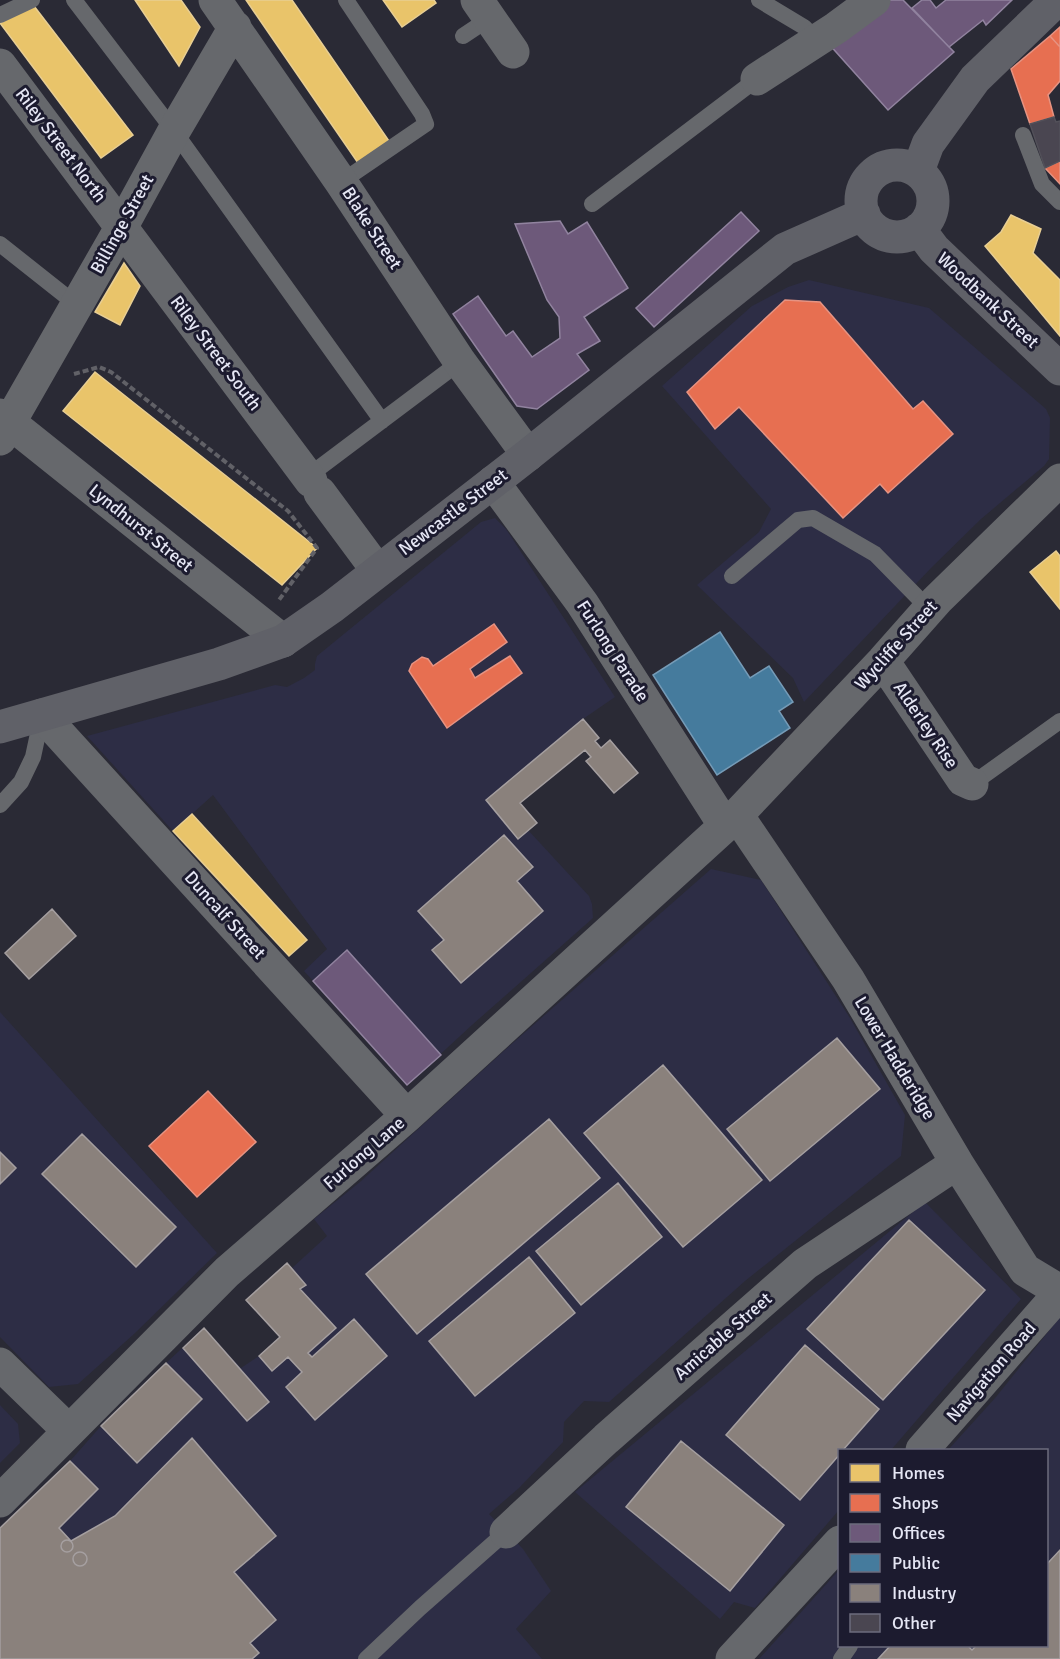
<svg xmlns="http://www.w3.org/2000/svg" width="1060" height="1659" font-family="Signika,sans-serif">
  <rect width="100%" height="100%" fill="#2a2a35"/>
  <!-- built -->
  <path fill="#2d2d45" d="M 809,280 L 929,308 L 1046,409 L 1050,418 L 1049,459 L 1044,466 L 981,519 L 931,568 L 804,702 L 793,678 L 697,585 L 759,532 L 771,509 L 662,386 L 752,306 L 788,287 Z
    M 495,518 L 506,529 L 615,697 L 583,719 L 486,800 L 517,838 L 528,830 L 589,896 L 592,904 L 593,918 L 472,1025 L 407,1085 L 304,971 L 327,949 L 213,795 L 173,831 L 87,736 L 275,685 L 287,687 L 304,678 L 315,670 L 315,664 L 317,656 L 481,522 Z
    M 711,869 L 761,880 L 850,1018 L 905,1115 L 901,1156 L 745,1281 L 609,1402 L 584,1401 L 564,1422 L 563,1442 L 519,1488 L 489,1514 L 523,1549 L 551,1591 L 516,1629 L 542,1659 L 0,1659 L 0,1528 L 70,1461 L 101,1426 L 166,1363 L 204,1328 L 241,1368 L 259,1356 L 280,1337 L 246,1300 L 287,1263 L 292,1268 L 327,1236 L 314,1219 L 360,1182 L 505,1050 Z
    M 0,1012 L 217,1253 L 134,1334 L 78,1384 L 49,1387 L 0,1337 Z
    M 925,1202 L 1021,1299 L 891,1450 L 840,1450 L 839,1510 L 755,1608 L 734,1602 L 720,1619 L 575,1492 Z
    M 1060,1317 L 1060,1659 L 759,1659 L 839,1570 L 840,1646 L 1046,1646 L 1046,1450 L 948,1450 L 996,1397 Z
    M 0,1405 L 18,1424 L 20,1443 L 0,1463 Z"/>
  <!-- homes -->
  <path fill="#e9c46a" stroke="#e8ce93" stroke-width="1.5" d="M 135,0 L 181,0 L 200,27 L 179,66 Z
    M 246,0 L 292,0 L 389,141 L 358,163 Z
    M 383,0 L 434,0 L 436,3 L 402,27 Z
    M 34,6 L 133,135 L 101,158 L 0,23 Z
    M 1011,215 L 1041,229 L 1033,253 L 1060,280 L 1060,336 L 985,246 L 1001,232 Z
    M 124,263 L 140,286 L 120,325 L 95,312 Z
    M 95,372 L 317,548 L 282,585 L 63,411 Z
    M 1056,551 L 1060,556 L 1060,609 L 1030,572 Z
    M 192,814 L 307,940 L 289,956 L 173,831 Z"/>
  <!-- shops -->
  <path fill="#e76f51" stroke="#e69382" stroke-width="1.5" d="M 1060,27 L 1060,47 L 1050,36 Z
    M 1050,36 L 1060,47 L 1060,81 L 1048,95 L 1054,117 L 1030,124 L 1011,69 Z
    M 1060,161 L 1060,184 L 1045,168 Z
    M 785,300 L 820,302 L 913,409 L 923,401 L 953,434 L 888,493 L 880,484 L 843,518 L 739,407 L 715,429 L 687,392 Z
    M 494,624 L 507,642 L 470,669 L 475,678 L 510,656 L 522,673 L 447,728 L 409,671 L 412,664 L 422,657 L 428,659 L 433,666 Z
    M 208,1091 L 256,1142 L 197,1197 L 149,1146 Z"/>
  <!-- offices -->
  <path fill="#6d597a" stroke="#91839f" stroke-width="1.5" d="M 887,0 L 903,0 L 954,52 L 888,110 L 828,43 Z
    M 922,0 L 930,0 L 936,8 L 946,0 L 1012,0 L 986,25 L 983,20 L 949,47 L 912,8 Z
    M 741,212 L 759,231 L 654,327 L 636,308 Z
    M 560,221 L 568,234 L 587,222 L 628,288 L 584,317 L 600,341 L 577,354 L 589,370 L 537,409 L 517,406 L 453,314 L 478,296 L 506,336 L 513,331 L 532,357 L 560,338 L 559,317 L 547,300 L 515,224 Z
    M 347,950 L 441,1055 L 407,1085 L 313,981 Z"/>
  <!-- public -->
  <path fill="#457b9d" stroke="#759bb7" stroke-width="1.5" d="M 720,632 L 750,678 L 769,666 L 793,702 L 779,711 L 790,728 L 717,775 L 653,675 Z"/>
  <!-- industry -->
  <path fill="#8a817c" stroke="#a59fa0" stroke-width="1.5" d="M 583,719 L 599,738 L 595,741 L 601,748 L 610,740 L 638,773 L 614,793 L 586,761 L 591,757 L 585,750 L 520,803 L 537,823 L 518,839 L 486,800 Z
    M 504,835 L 533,867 L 517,881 L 543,911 L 461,983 L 432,950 L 444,940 L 418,911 Z
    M 52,909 L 76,936 L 29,979 L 5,953 Z
    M 837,1038 L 880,1089 L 770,1181 L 727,1129 Z
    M 663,1065 L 762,1180 L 683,1247 L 584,1133 Z
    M 549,1119 L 600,1178 L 417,1334 L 366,1274 Z
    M 82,1134 L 176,1227 L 136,1267 L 42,1174 Z
    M 0,1152 L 16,1168 L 0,1184 Z
    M 618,1183 L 662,1237 L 581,1305 L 536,1251 Z
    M 909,1220 L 985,1290 L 883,1400 L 807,1329 Z
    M 529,1257 L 575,1313 L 475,1396 L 429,1341 Z
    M 287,1263 L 306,1285 L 300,1289 L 336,1328 L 308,1353 L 312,1357 L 354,1319 L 387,1356 L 315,1420 L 286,1387 L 302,1372 L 288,1357 L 272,1371 L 259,1356 L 280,1337 L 246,1300 Z
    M 204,1328 L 269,1402 L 247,1421 L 183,1348 Z
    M 805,1345 L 879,1409 L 843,1450 L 840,1450 L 840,1454 L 800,1500 L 726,1435 Z
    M 166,1363 L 202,1399 L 137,1463 L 101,1426 Z
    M 192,1438 L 276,1536 L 234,1572 L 276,1620 L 250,1643 L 259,1653 L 252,1659 L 0,1659 L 0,1528 L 70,1461 L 98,1489 L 59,1528 L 71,1541 L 115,1516 Z
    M 681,1441 L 784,1525 L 730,1591 L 626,1507 Z
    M61 1546a6 6 0 1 1 12 0a6 6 0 1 1-12 0Z
    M 1060,1550 L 1060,1659 L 878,1659 L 890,1646 L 968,1646 L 972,1650 L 976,1646 L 1046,1646 L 1046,1565 Z
    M73 1559a7 7 0 1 1 14 0a7 7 0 1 1-14 0Z"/>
  <!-- building -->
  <path fill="#4a4651" stroke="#525059" stroke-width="1.5" d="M 1054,117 L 1056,122 L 1060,121 L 1060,161 L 1045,168 L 1030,124 Z"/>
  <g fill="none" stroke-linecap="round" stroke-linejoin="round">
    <!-- path -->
    <path stroke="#616167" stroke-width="4" stroke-dasharray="6 3" stroke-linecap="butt" d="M 74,374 L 99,367 L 111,372 L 288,511 L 317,548 L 279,600"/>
    <!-- service -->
    <path stroke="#66686c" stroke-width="16" d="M 74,0 L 174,131 L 382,421
      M 759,0 L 804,27 L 817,41
      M 0,15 L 32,0
      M 463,36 L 490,18
      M 1023,135 L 1042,184 L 1060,202
      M 341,182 L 426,124 L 422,114 L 346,0
      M 592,204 L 757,79
      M 0,244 L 77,305
      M 307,477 L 460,362
      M 732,576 L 798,520 L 813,518 L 875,554 L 929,609
      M 972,784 L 1060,721
      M 0,805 L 21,782 L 33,757 L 42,715
      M 366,1659 L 420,1608 L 506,1532
      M 841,1659 L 850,1646"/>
    <!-- minor -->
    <path stroke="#66686c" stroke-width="33" d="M 215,0 L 341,182 L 460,362 L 528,455
      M 477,0 L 513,52
      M 0,65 L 311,481
      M 757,79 L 836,28 L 874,0
      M 0,415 L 283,641
      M 0,439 L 122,226 L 174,131 L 235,27
      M 493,482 L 582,603 L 725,826
      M 320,493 L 377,570
      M 883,661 L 963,780 L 972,784
      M 42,715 L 407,1116
      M 737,815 L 848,979 L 957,1163 L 1025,1270 L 1060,1291
      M 0,1364 L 69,1431
      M 922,1450 L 1060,1293
      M 0,1501 L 227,1272 L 407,1116 L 737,815 L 883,661 L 937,600 L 1060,480
      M 506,1532 L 606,1439 L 805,1264 L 957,1163
      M 732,1659 L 840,1542"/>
    <!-- secondary -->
    <path stroke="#606168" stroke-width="33" d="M861 201a36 36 0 1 1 72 0a36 36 0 1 1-72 0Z
      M 918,171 L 928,144 L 975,79 L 1057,0
      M 919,229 L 934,249 L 1060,369
      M 0,727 L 219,664 L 283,641 L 332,607 L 528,455 L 785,249 L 864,214"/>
  </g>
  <g text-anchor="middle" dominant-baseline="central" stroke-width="6" stroke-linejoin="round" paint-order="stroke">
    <!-- street labels -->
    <g font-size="18" fill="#e5e6f4" stroke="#1c1b2f">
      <text transform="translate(61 145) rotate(53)">Riley Street North</text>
      <text transform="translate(122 224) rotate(-61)">Billinge Street</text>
      <text transform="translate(372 228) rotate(57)">Blake Street</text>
      <text transform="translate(988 300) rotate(43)">Woodbank Street</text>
      <text transform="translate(216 353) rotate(53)">Riley Street South</text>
      <text transform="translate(453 512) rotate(-37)">Newcastle Street</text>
      <text transform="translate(141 528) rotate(39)">Lyndhurst Street</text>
      <text transform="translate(896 645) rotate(-48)">Wycliffe Street</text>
      <text transform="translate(613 651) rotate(57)">Furlong Parade</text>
      <text transform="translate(926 725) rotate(56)">Alderley Rise</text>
      <text transform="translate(225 915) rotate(48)">Duncalf Street</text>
      <text transform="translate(895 1058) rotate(59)">Lower Hadderidge</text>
      <text transform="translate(364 1153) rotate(-41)">Furlong Lane</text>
      <text transform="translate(723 1336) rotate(-41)">Amicable Street</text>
      <text transform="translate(991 1372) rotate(-49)">Navigation Road</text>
    </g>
  </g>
  <!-- legend -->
  <rect x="838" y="1449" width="210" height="198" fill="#1c1b2f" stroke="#6c6c7e" stroke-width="1.5"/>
  <rect x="850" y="1464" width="30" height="18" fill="#e9c46a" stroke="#6c6c7e" stroke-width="1.5"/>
  <text x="892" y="1479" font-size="18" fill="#e5e6f4">Homes</text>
  <rect x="850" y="1494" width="30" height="18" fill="#e76f51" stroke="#6c6c7e" stroke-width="1.5"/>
  <text x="892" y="1509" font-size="18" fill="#e5e6f4">Shops</text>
  <rect x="850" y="1524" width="30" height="18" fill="#6d597a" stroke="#6c6c7e" stroke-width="1.5"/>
  <text x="892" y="1539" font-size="18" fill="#e5e6f4">Offices</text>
  <rect x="850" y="1554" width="30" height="18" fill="#457b9d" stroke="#6c6c7e" stroke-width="1.5"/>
  <text x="892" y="1569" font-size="18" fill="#e5e6f4">Public</text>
  <rect x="850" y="1584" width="30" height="18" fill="#8a817c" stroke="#6c6c7e" stroke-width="1.5"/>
  <text x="892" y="1599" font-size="18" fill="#e5e6f4">Industry</text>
  <rect x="850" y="1614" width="30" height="18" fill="#4a4651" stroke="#6c6c7e" stroke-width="1.5"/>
  <text x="892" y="1629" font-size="18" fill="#e5e6f4">Other</text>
</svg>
